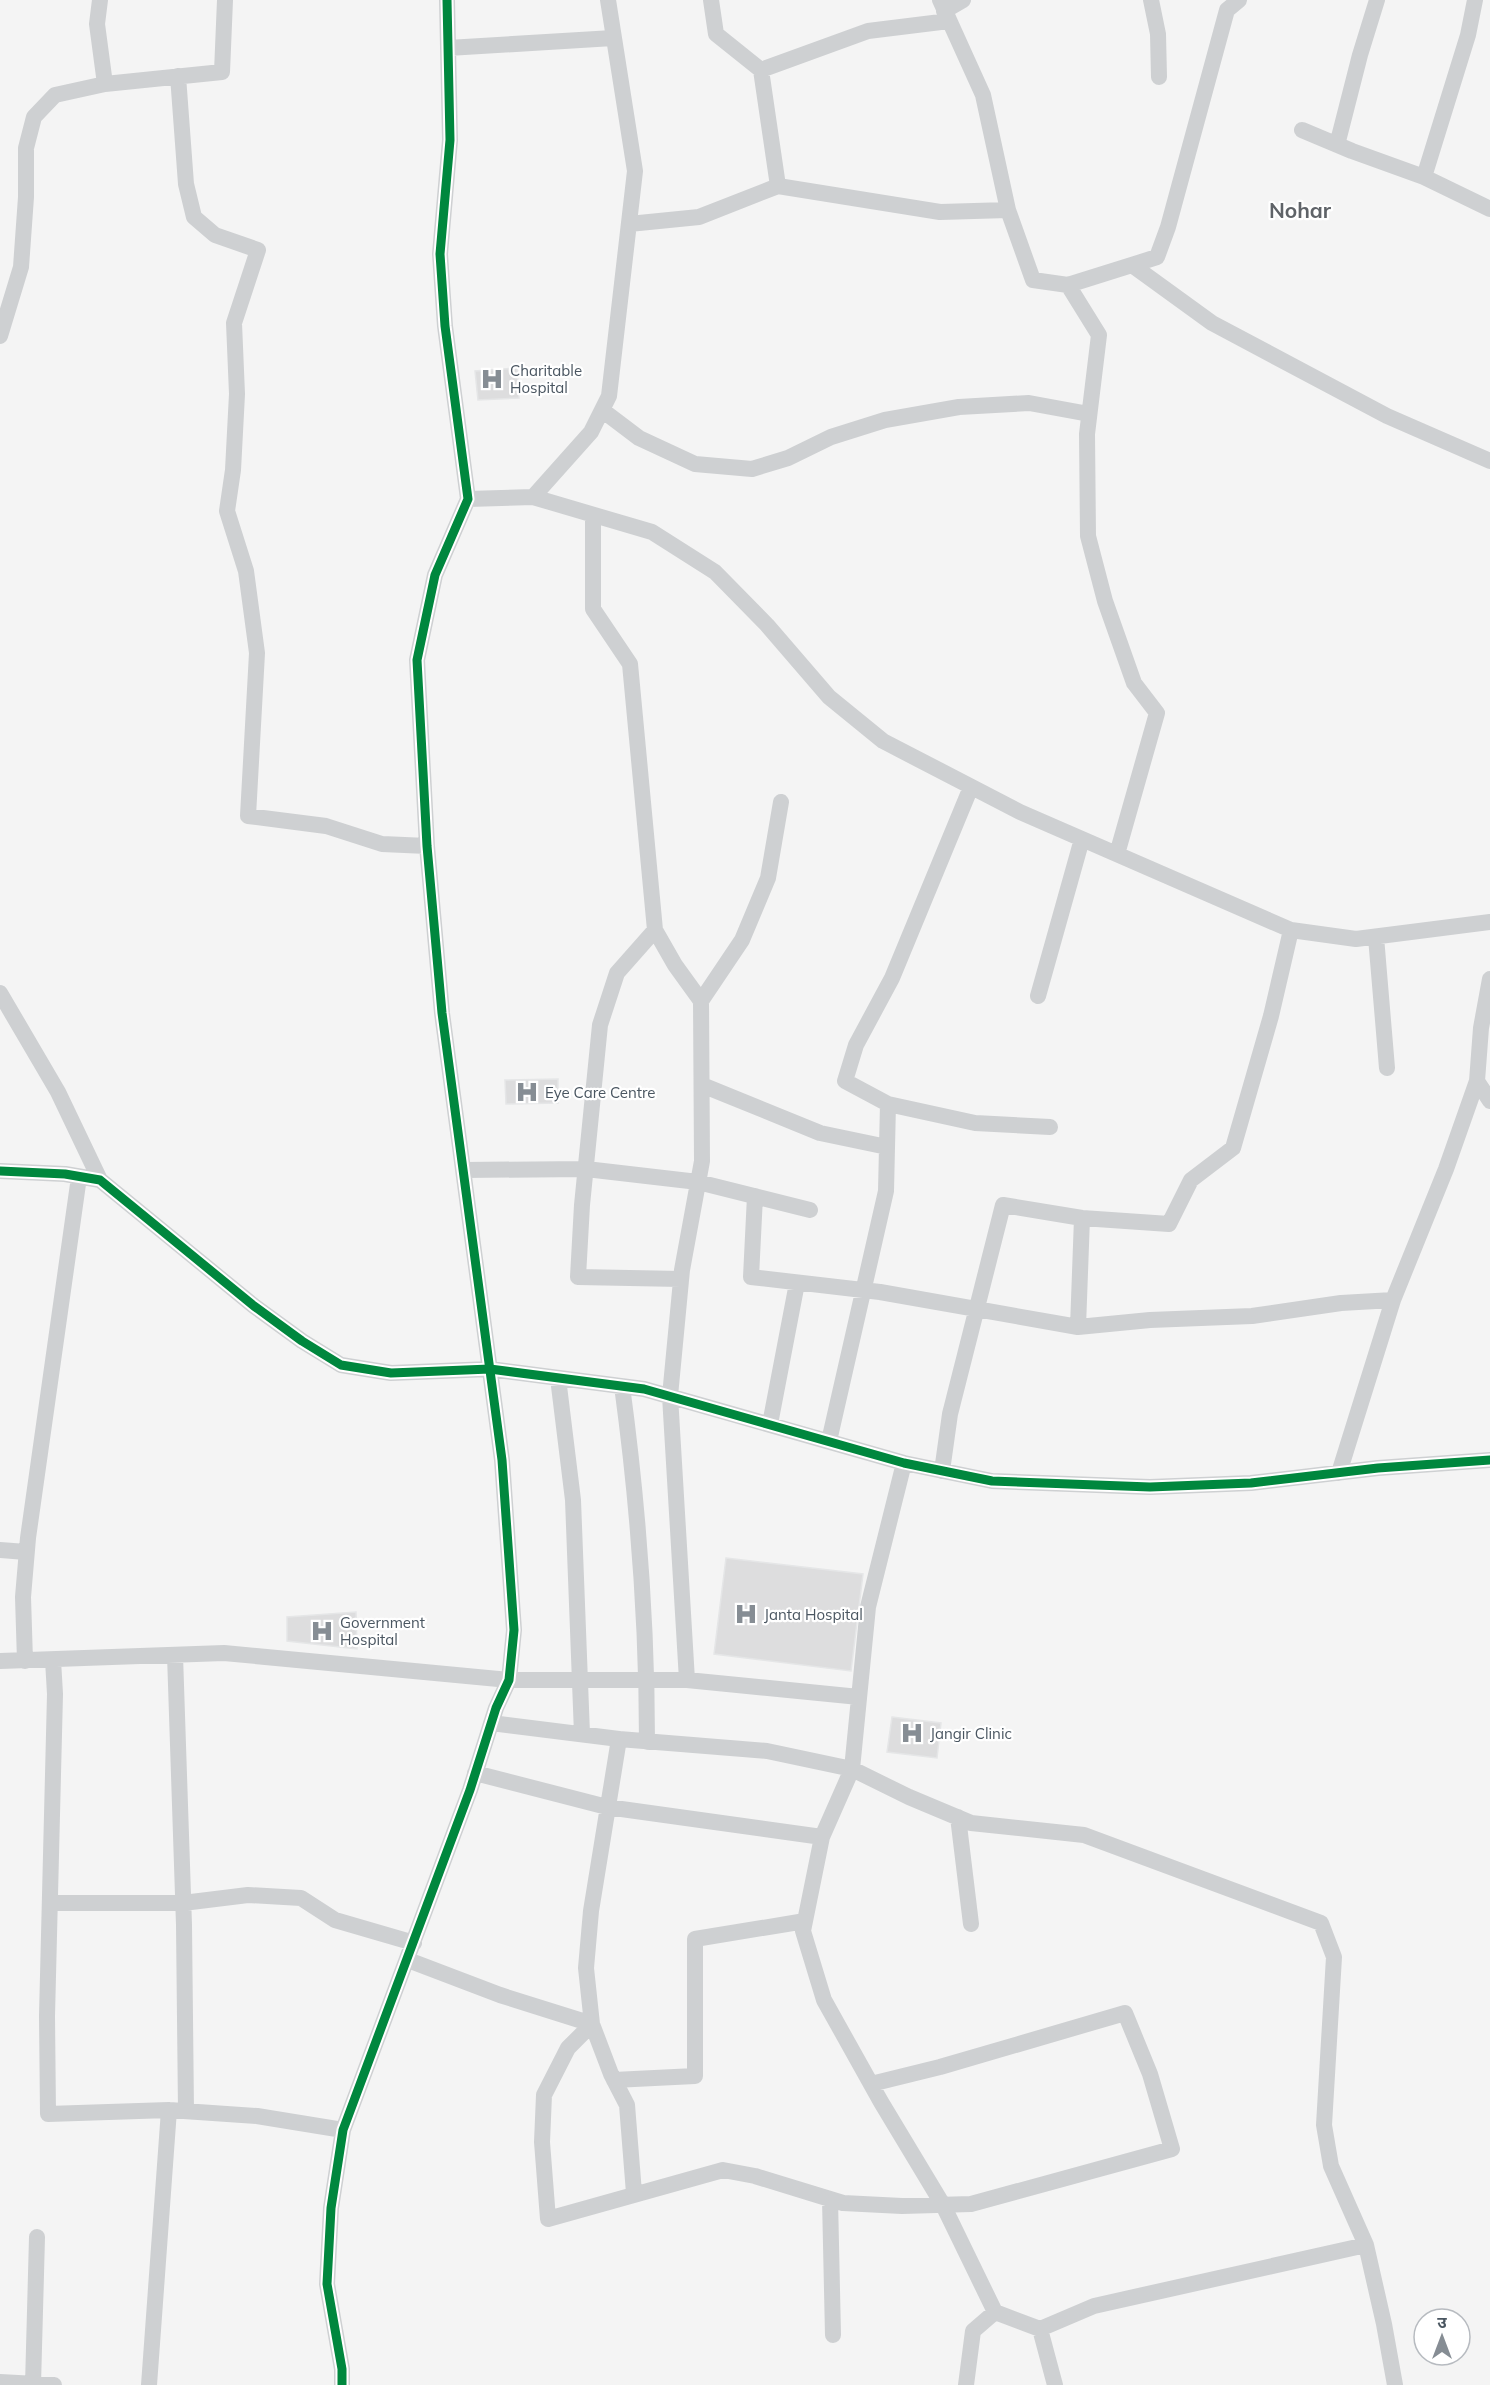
<svg xmlns="http://www.w3.org/2000/svg" width="1490" height="2385" font-family="Mulish,'Noto Sans Devanagari',sans-serif">
  <rect width="100%" height="100%" fill="#f4f4f4"/>
  <!-- building -->
  <path fill="#ddddde" stroke="#e5e6e7" stroke-width="1.5" d="M 517,368 L 519,398 L 478,400 L 475,371 Z
    M 558,1079 L 558,1103 L 506,1104 L 505,1080 Z
    M 726,1558 L 863,1574 L 851,1671 L 714,1654 Z
    M 356,1612 L 357,1649 L 287,1641 L 287,1617 Z
    M 892,1717 L 941,1723 L 937,1758 L 887,1752 Z"/>
  <g fill="none" stroke-linecap="round" stroke-linejoin="round">
    <!-- minor -->
    <path stroke="#ced0d2" stroke-width="16" d="M 940,0 L 983,95 L 1008,210 L 1033,280 L 1068,285 L 1099,335 L 1087,434 L 1088,536 L 1105,601 L 1134,683 L 1157,713 L 1117,854
      M 1151,0 L 1158,34 L 1159,77
      M 944,11 L 963,0
      M 448,48 L 613,38
      M 761,70 L 868,31 L 949,21
      M 178,76 L 186,184 L 194,217 L 215,235 L 258,250 L 234,323 L 237,394 L 233,470 L 227,511 L 246,571 L 257,653 L 248,816 L 326,826 L 382,844 L 427,846
      M 105,84 L 222,72 L 225,0
      M 1302,130 L 1352,151 L 1424,177 L 1490,209
      M 1337,145 L 1360,55 L 1377,0
      M 1424,177 L 1468,35 L 1475,0
      M 778,186 L 940,212 L 1008,210
      M 629,224 L 699,217 L 778,186 L 761,70 L 716,34 L 711,0
      M 1132,265 L 1212,323 L 1387,416 L 1490,461
      M 1068,285 L 1157,257 L 1168,227 L 1227,10 L 1239,0
      M 0,336 L 21,267 L 26,197 L 26,148 L 34,117 L 55,95 L 105,84 L 97,24 L 100,0
      M 602,410 L 639,438 L 695,464 L 752,469 L 788,458 L 831,437 L 885,420 L 959,407 L 1029,403 L 1089,414
      M 533,497 L 591,432 L 609,396 L 635,171 L 608,0
      M 468,499 L 533,497 L 652,532 L 715,572 L 767,625 L 829,697 L 883,741 L 1020,812 L 1291,930 L 1356,939 L 1490,922
      M 593,515 L 593,609 L 630,664 L 655,930 L 675,965 L 701,1001 L 702,1161 L 682,1270 L 670,1396 L 687,1680
      M 971,787 L 892,978 L 856,1045 L 845,1081 L 888,1104 L 975,1123 L 1050,1127
      M 655,930 L 617,973 L 600,1025 L 582,1205 L 578,1277 L 681,1279
      M 1376,937 L 1387,1068
      M 0,993 L 58,1092 L 100,1180
      M 1038,996 L 1082,839
      M 701,1001 L 742,940 L 768,878 L 781,802
      M 1477,1081 L 1490,1101
      M 702,1085 L 820,1133 L 887,1147
      M 464,1170 L 586,1169 L 698,1182 L 810,1210
      M 0,1171 L 65,1174 L 100,1180 L 254,1306 L 302,1341 L 341,1365 L 391,1373 L 490,1369 L 644,1389 L 904,1463 L 992,1481 L 1150,1487 L 1251,1483 L 1378,1468 L 1490,1460
      M 755,1196 L 751,1277 L 880,1292 L 1078,1327 L 1150,1320 L 1252,1316 L 1341,1303 L 1393,1300
      M 1078,1327 L 1082,1218
      M 558,1378 L 573,1500 L 582,1734
      M 622,1386 C 638,1504 647,1623 647,1742
      M 770,1424 L 797,1283
      M 829,1441 L 886,1191 L 888,1104
      M 904,1463 L 868,1607 L 852,1769 L 822,1837 L 803,1931 L 824,2000 L 881,2102 L 943,2205 L 995,2312 L 1040,2329 L 1055,2385
      M 942,1471 L 950,1414 L 1003,1205 L 1082,1218 L 1169,1224 L 1191,1180 L 1233,1148 L 1271,1016 L 1291,930
      M 1339,1473 L 1393,1300 L 1446,1169 L 1477,1081 L 1481,1028 L 1490,979
      M 0,1550 L 26,1552
      M 175,1655 L 184,1925 L 186,2111
      M 53,1660 L 55,1694 L 47,2016 L 48,2114 L 169,2110 L 257,2116 L 343,2130
      M 0,1661 L 224,1653 L 509,1680 L 687,1680 L 859,1697
      M 25,1661 L 23,1597 L 28,1538 L 79,1177
      M 491,1723 L 619,1739 L 767,1751 L 852,1769 L 909,1797 L 971,1823 L 1084,1835 L 1321,1923 L 1334,1957 L 1324,2125 L 1331,2166 L 1366,2245 L 1384,2324 L 1395,2385
      M 619,1739 L 591,1911 L 586,1968 L 592,2024 L 611,2074 L 627,2105 L 634,2193
      M 475,1773 L 607,1807 L 822,1837
      M 958,1817 L 971,1924
      M 50,1903 L 183,1903 L 248,1895 L 301,1898 L 335,1920 L 414,1943
      M 408,1960 L 500,1995 L 592,2024 L 568,2048 L 544,2095 L 542,2142 L 548,2219 L 723,2170 L 755,2176 L 843,2203 L 902,2206 L 971,2204 L 1172,2149 L 1150,2074 L 1125,2013 L 940,2067 L 871,2084
      M 614,2080 L 695,2076 L 695,1939 L 805,1921
      M 830,2199 L 833,2335
      M 1040,2329 L 1094,2306 L 1366,2245
      M 0,2382 L 54,2385
      M 33,2385 L 37,2237
      M 149,2385 L 169,2110
      M 342,2385 L 342,2369 L 327,2284 L 331,2208 L 343,2130 L 470,1790 L 496,1708 L 509,1680 L 514,1630 L 502,1460 L 442,1013 L 427,846 L 417,660 L 435,575 L 468,499 L 445,326 L 440,254 L 450,140 L 447,0
      M 966,2385 L 973,2331 L 995,2312"/>
    <!-- cycleway casing -->
    <g stroke="#fff" stroke-width="13">
      <path id="cycleway" d="M 0,1171 L 65,1174 L 100,1180 L 254,1306 L 302,1341 L 341,1365 L 391,1373 L 490,1369 L 644,1389 L 904,1463 L 992,1481 L 1150,1487 L 1251,1483 L 1378,1468 L 1490,1460
        M 342,2385 L 342,2369 L 327,2284 L 331,2208 L 343,2130 L 470,1790 L 496,1708 L 509,1680 L 514,1630 L 502,1460 L 442,1013 L 427,846 L 417,660 L 435,575 L 468,499 L 445,326 L 440,254 L 450,140 L 447,0"/>
    </g>
    <!-- cycleway -->
    <use href="#cycleway" stroke="#00873e" stroke-width="9"/>
  </g>
  <!-- icons -->
  <defs>
    <g id="hospital-bare" transform="scale(1.8)"><path d="M-5-5h3v3.5h4V-5h3V5h-3V1.5h-4V5h-3Z" fill="#868d94" stroke="#fff" stroke-width="2.5" paint-order="stroke"/></g>
  </defs>
  <g fill-rule="evenodd">
    <use href="#hospital-bare" x="492" y="379"/>
    <use href="#hospital-bare" x="527" y="1092"/>
    <use href="#hospital-bare" x="746" y="1614"/>
    <use href="#hospital-bare" x="322" y="1631"/>
    <use href="#hospital-bare" x="912" y="1733"/>
  </g>
  <g text-anchor="middle" dominant-baseline="central" stroke-width="4.5" stroke-linejoin="round" paint-order="stroke">
    <!-- poi labels -->
    <g font-size="15" fill="#4a5661" stroke="#fff" text-anchor="start">
      <text x="510" y="370">Charitable<tspan x="510" dy="17">Hospital</tspan></text>
      <text x="545" y="1092">Eye Care Centre</text>
      <text x="764" y="1614">Janta Hospital</text>
      <text x="340" y="1622">Government<tspan x="340" dy="17">Hospital</tspan></text>
      <text x="930" y="1733">Jangir Clinic</text>
    </g>
    <!-- district labels -->
    <g font-size="21" font-weight="bold" fill="#5f6368" stroke="#fff">
      <text x="1300" y="210">Nohar</text>
    </g>
  </g>
  <!-- north arrow -->
  <g transform="translate(1442 2337)"><circle r="28" fill="#ffffff" stroke="#b7bbc0" stroke-width="1.5"/>
  <path d="M0-4.5L10 22L0 15L-10 22Z" fill="#868d94"/>
  <text y="-9" font-size="16" font-weight="bold" text-anchor="middle" fill="#4a5661">उ</text>
  </g>
</svg>
